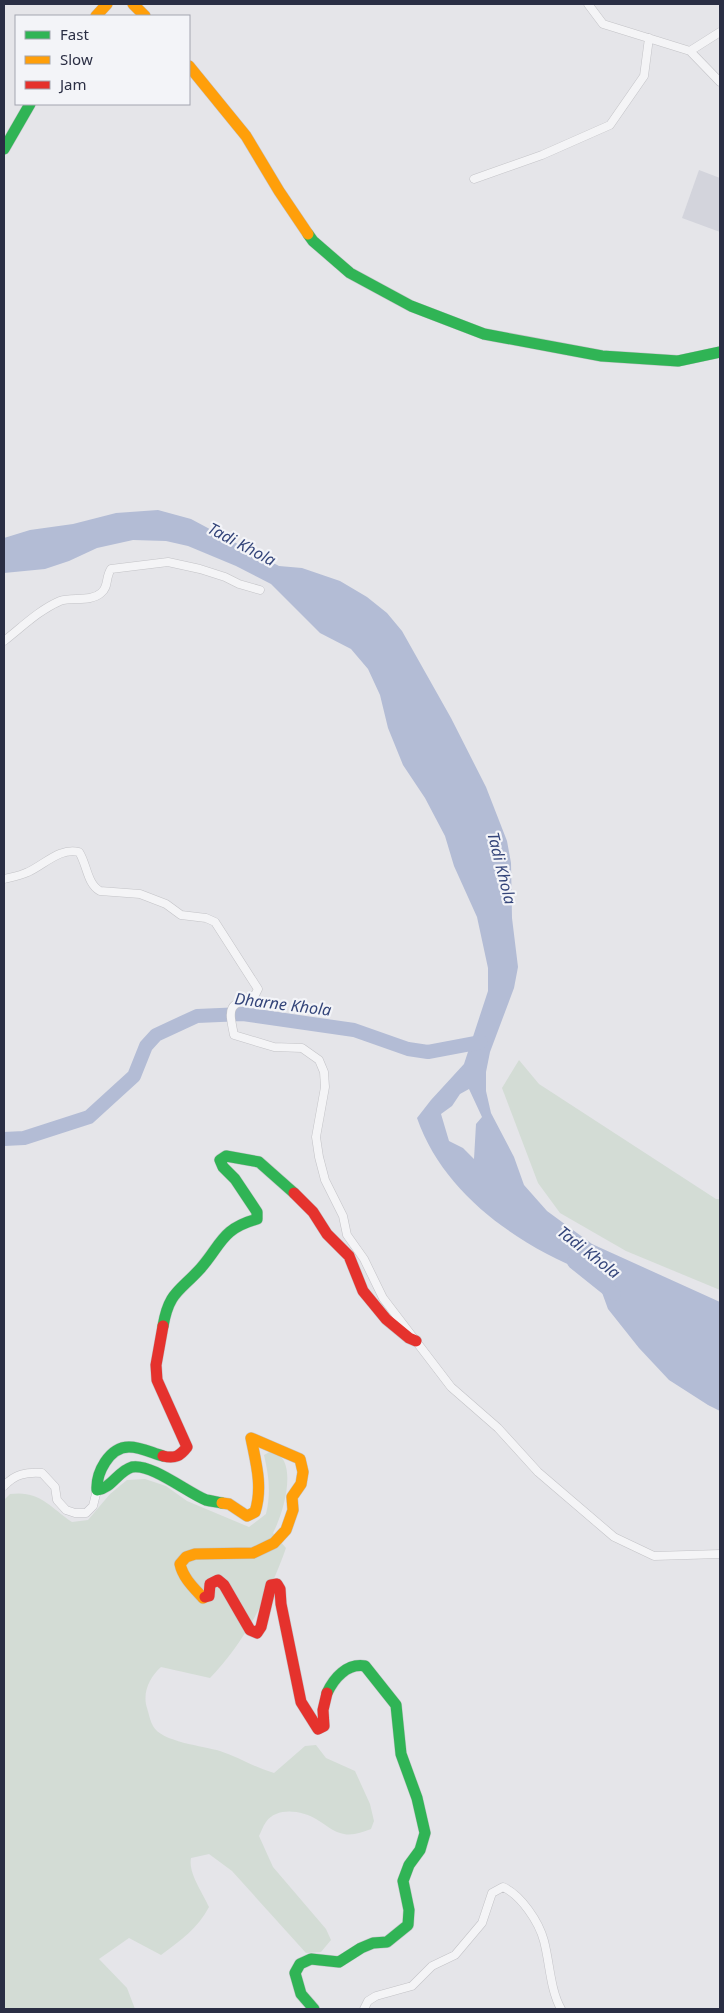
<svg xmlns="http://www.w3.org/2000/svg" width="724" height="2013" font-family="'Noto Sans',sans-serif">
  <rect width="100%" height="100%" fill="#e5e5e9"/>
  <!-- built -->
  <path fill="#d3d4dc" d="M 699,170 L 720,178 L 720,232 L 682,218 Z"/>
  <!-- green -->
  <path fill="#d3dcd5" d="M 519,1060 L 539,1084 L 716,1199 L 720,1199 L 720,1290 L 626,1251 L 560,1213 L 538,1183 L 502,1088 Z
    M 273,1450 C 276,1453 282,1457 284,1461 C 293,1480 282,1516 273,1533 L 286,1548 C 270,1594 243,1644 210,1678 L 161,1667 C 150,1677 142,1692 147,1708 C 149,1714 150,1721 153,1726 C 161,1742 204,1746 220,1751 C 239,1757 255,1768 274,1773 L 305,1746 L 316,1745 L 326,1758 L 355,1771 L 370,1804 L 374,1821 L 371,1829 C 362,1832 353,1836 344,1834 C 333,1832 326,1825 316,1819 C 303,1811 277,1806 266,1822 C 263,1826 261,1832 259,1836 L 273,1867 L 326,1929 L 331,1940 L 321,1952 L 306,1953 L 232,1871 L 209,1854 L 191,1858 C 188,1873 203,1893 209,1907 C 198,1928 180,1941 161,1955 L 129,1938 L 99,1959 L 127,1988 L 135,2009 L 4,2009 L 4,1500 L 10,1494 C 39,1490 49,1506 72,1522 L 88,1520 L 110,1494 L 127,1480 L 145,1479 L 166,1486 L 187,1501 L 249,1527 L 266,1514 C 271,1493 269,1476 264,1455 Z"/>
  <!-- water -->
  <path fill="#b3bcd5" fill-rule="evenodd" d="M 158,510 L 191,519 L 279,566 L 302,568 L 340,581 L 367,597 L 387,613 L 402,631 L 451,718 L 486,787 L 507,841 L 511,863 L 512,918 L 518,967 L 514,988 L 490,1052 L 486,1072 L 486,1091 L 491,1113 L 514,1157 L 524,1185 L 547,1211 L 592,1244 L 720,1302 L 720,1411 L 708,1405 L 669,1380 L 639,1348 L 608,1309 L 596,1276 C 522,1248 444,1196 417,1118 L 431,1100 L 464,1064 L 488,991 L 488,968 L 477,917 L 454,866 L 445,836 L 425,798 L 403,765 L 388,728 L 380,695 L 368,669 L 351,649 L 320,633 L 271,584 L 236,566 L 188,546 L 166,541 L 133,540 L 97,548 L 69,561 L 45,569 L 4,573 L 4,538 L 30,530 L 73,524 L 116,513 ZM 469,1089 L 482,1117 L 476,1124 L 474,1159 L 463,1148 L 449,1141 L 441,1114 L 452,1106 L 460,1094 Z"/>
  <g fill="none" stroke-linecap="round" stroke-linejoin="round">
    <!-- river -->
    <path stroke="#b3bcd5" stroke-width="14" d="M 4,1139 L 24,1138 L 89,1117 L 134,1076 L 146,1046 L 156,1035 L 197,1016 L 243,1014 L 354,1030 L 408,1049 L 428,1052 L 481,1042
      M 574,1262 L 614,1294"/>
    <!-- street casing -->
    <g stroke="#c3c3c7" stroke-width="9">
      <path id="street" d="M 588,4 L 603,24 L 690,51 L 720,82
        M 690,51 L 720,32
        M 474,179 L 542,155 L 610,125 L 644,76 L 649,38
        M 4,641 C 22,627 39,610 60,601 C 72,597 91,602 101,593 C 109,587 105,578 111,569 L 168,562 L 200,569 L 225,577 L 239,584 L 260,590
        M 4,879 C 12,877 20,876 28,872 C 44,865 60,847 79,852 C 87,864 87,884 100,891 L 140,894 L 166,904 L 181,915 L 206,918 L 215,922 L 258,989 L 255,995 C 228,1006 228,1006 234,1035 L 274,1047 L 302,1048 L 319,1060 L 324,1072 L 325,1087 L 316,1137 L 319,1157 L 325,1180 L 343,1216 L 347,1235 L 364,1259 L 383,1298 L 451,1387 L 498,1428 L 538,1472 L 614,1537 L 654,1556 L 720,1554
        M 4,1486 C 15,1474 26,1472 42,1473 L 55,1487 L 57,1500 L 66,1510 L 75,1513 L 86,1513 L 93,1506 L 97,1490
        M 364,2009 L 368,2001 L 376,1996 L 412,1986 L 432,1966 L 455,1955 L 482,1923 L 492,1893 L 503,1887 C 521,1895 539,1922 544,1941 C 550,1964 550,1989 561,2009"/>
    </g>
    <!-- fast casing -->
    <g stroke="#c3c3c7" stroke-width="12">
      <path id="fast" d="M 4,149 L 30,104
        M 308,234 L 313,241 L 350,273 L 411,306 L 484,334 L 602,356 L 678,361 L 720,352
        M 163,1326 C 169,1292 179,1292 200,1269 C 222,1244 221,1229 257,1219 L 257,1212 L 235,1179 L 223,1167 L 220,1160 L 226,1156 L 259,1162 L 294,1193
        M 163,1456 C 152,1453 141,1447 129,1447 C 109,1447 96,1473 97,1490 C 112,1488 118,1471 132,1467 C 151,1463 188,1493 206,1500 C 211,1501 217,1502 222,1503
        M 314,2009 L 301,1994 L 295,1973 L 300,1964 L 311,1959 L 339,1962 L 361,1948 L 373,1943 L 387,1942 L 408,1925 L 409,1910 L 403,1881 L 409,1865 L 420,1850 L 425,1833 L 417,1798 L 401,1754 L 396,1705 L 365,1666 C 347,1663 334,1678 327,1693"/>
    </g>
    <!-- slow casing -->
    <g stroke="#c3c3c7" stroke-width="12">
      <path id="slow" d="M 133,4 L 145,16
        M 96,16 L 107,4
        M 189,66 L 246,136 L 279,191 L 308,234
        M 205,1597 L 203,1598 C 194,1588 183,1578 180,1564 L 186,1557 L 195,1554 L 253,1553 L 274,1543 L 286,1530 L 293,1510 L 292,1497 L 301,1484 L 303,1472 L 300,1459 L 251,1438 C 256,1463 263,1487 255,1512 L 247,1516 L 229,1504 L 222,1503"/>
    </g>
    <!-- jam casing -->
    <g stroke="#c3c3c7" stroke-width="12">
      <path id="jam" d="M 294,1193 L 313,1212 L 327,1234 L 349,1256 L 363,1291 L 386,1319 L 409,1338 L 416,1341
        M 163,1456 C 175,1459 180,1456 187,1447 L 157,1380 L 156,1365 L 163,1326
        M 205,1597 L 209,1596 L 210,1584 L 218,1580 L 224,1585 L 250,1630 L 257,1633 L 261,1627 L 271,1585 L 277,1584 L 280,1589 L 281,1604 L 301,1702 L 318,1729 L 324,1726 L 323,1710 L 327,1693"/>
    </g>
    <!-- street -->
    <use href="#street" stroke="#f4f4f6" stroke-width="8"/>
    <!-- fast -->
    <use href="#fast" stroke="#30b455" stroke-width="11"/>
    <!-- slow -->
    <use href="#slow" stroke="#ff9f0a" stroke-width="11"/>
    <!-- jam -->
    <use href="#jam" stroke="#e5322d" stroke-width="11"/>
  </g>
  <g text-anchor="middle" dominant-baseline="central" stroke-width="4.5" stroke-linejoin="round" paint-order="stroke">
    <!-- water labels -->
    <g font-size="16" font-style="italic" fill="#334479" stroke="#f3f4f8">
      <text transform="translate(242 544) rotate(28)">Tadi Khola</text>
      <text transform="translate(502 868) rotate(76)">Tadi Khola</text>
      <text transform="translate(283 1004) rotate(7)">Dharne Khola</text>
      <text transform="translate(589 1252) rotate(38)">Tadi Khola</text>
    </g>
  </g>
  <!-- border -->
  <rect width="724" height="2013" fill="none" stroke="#2a2e44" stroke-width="10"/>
  <!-- legend -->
  <rect x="15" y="15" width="175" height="90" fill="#f3f4f8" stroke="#a3a5b0"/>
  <rect x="25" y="31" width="25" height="8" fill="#30b455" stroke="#a3a5b0"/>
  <text x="60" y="40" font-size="15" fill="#2a2e44">Fast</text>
  <rect x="25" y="56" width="25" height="8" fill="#ff9f0a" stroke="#a3a5b0"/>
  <text x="60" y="65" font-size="15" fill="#2a2e44">Slow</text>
  <rect x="25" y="81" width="25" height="8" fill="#e5322d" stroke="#a3a5b0"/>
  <text x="60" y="90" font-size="15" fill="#2a2e44">Jam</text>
</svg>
